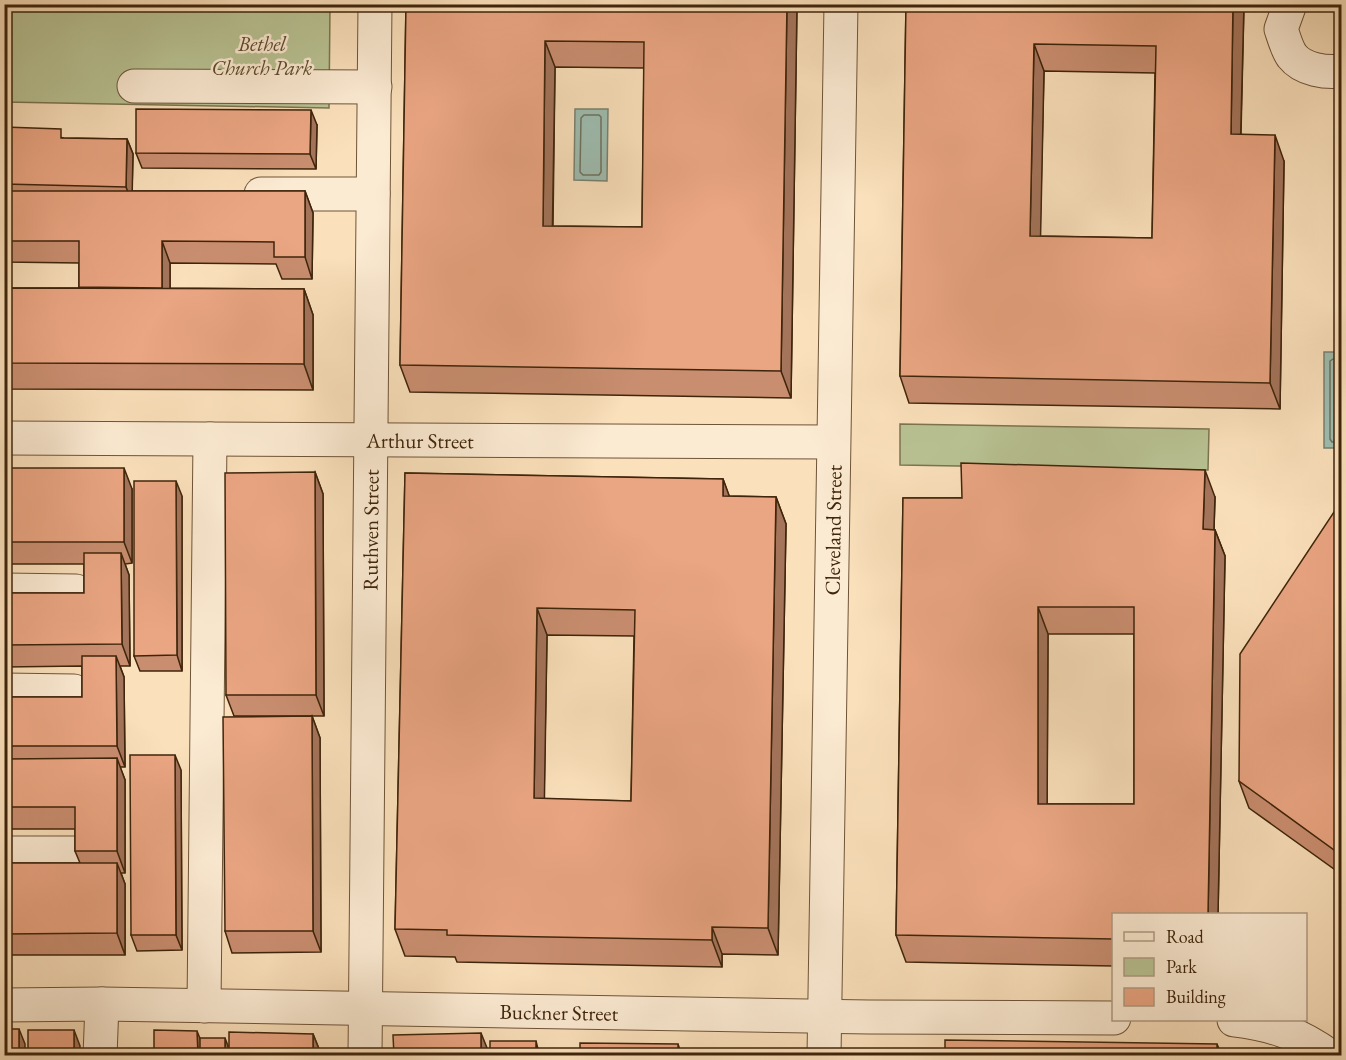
<svg xmlns="http://www.w3.org/2000/svg" width="1346" height="1060" font-family="'EB Garamond',serif">
  <rect width="100%" height="100%" fill="#fae0bb"/>
  <filter id="stains"><feTurbulence type="fractalNoise" baseFrequency=".00333" numOctaves="4"/><feColorMatrix values="0 0 0 0 .2 0 0 0 0 .09 0 0 0 0 .02 0 0 0 .5 -.17"/></filter>
  <radialGradient id="worn" r=".72"><stop offset=".6" stop-color="#630" stop-opacity="0"/><stop offset="1" stop-color="#630" stop-opacity=".3"/></radialGradient>
  <!-- green -->
  <path fill="#b9c394" stroke="#7c7450" stroke-width="1.5" d="M 5,5 L 330,5 L 329,108 L 5,102 Z
    M 900,424 L 1209,429 L 1208,470 L 900,465 Z"/>
  <!-- water -->
  <path fill="#9ebdb1" stroke="#78806f" stroke-width="1.5" d="M 575,109 L 608,109 L 607,181 L 574,180 Z
    M 1324,352 L 1341,352 L 1341,448 L 1324,448 Z"/>
  <g fill="none" stroke-linecap="round" stroke-linejoin="round">
    <!-- shore -->
    <path stroke="#6e715e" stroke-width="1.5" d="M 584,115 L 599,115 L 601,117 L 601,172 L 599,175 L 583,175 L 580,172 L 581,118 Z
      M 1342,358 L 1333,359 L 1330,361 L 1330,439 L 1332,442 L 1342,442
      M 1342,366 L 1338,369 L 1337,432 L 1342,435"/>
    <!-- minor casing -->
    <g stroke="#6e5437" stroke-width="35">
      <g id="minor">
        <path d="M 1290,4 L 1281,29 C 1284,38 1287,49 1292,56 C 1303,70 1326,73 1342,71"/>
        <path d="M 134,86 L 375,87"/>
        <path d="M 261,194 L 373,194"/>
        <path id="s1" d="M 4,438 L 833,442"/>
        <path d="M 4,590 L 76,591"/>
        <path d="M 4,690 L 74,691"/>
        <path d="M 4,853 L 74,853"/>
        <path id="s2" d="M 4,1005 L 102,1004 L 869,1017 L 1114,1018"/>
        <path d="M 204,1006 L 210,439"/>
        <path d="M 1234,1020 C 1274,1025 1297,1033 1330,1056"/>
        <path d="M 100,1056 L 102,1004"/>
        <path id="s3" d="M 365,1056 L 375,4"/>
        <path id="s4" d="M 824,1056 L 841,4"/>
      </g>
    </g>
    <!-- minor -->
    <use href="#minor" stroke="#fcebd3" stroke-width="33"/>
  </g>
  <!-- wall -->
  <path fill="#c98e70" stroke="#3f250b" stroke-width="1.5" fill-rule="evenodd" d="M 406,4 L 797,4 L 791,398 L 410,392 L 400,365 ZM 555,67 L 644,68 L 642,227 L 553,226 Z
    M 906,4 L 1244,4 L 1241,134 L 1284,161 L 1280,409 L 909,403 L 900,376 ZM 1044,71 L 1155,73 L 1152,238 L 1040,236 Z
    M 317,125 L 316,169 L 142,168 L 136,153 Z
    M 4,127 L 64,138 L 127,139 L 133,154 L 132,191 L 305,191 L 313,213 L 312,279 L 282,279 L 276,264 L 170,263 L 170,288 L 304,289 L 313,315 L 313,390 L 4,389 L 4,288 L 79,288 L 79,263 L 4,262 Z
    M 4,468 L 132,489 L 132,563 L 125,564 L 129,575 L 130,666 L 120,666 L 124,677 L 125,767 L 120,767 L 125,780 L 125,873 L 121,873 L 125,884 L 125,955 L 4,955 L 4,863 L 80,863 L 75,851 L 75,829 L 4,829 L 4,697 L 82,697 L 82,666 L 4,667 L 4,593 L 84,593 L 84,564 L 4,564 Z
    M 315,472 L 323,494 L 324,716 L 234,716 L 226,695 Z
    M 405,473 L 723,479 L 729,496 L 776,497 L 786,524 L 778,955 L 722,954 L 722,967 L 457,962 L 455,957 L 405,956 L 395,929 ZM 547,635 L 634,636 L 631,801 L 544,799 Z
    M 182,496 L 182,671 L 140,671 L 134,656 Z
    M 1215,497 L 1214,530 L 1215,530 L 1225,556 L 1218,915 L 1113,915 L 1113,966 L 906,962 L 896,935 L 903,498 ZM 1048,634 L 1134,634 L 1134,804 L 1047,804 Z
    M 1341,509 L 1341,874 L 1249,808 L 1239,781 Z
    M 312,716 L 320,738 L 321,952 L 232,953 L 225,931 Z
    M 181,770 L 182,950 L 137,951 L 131,935 Z
    M 313,1034 L 319,1049 L 319,1056 L 231,1056 L 229,1049 Z"/>
  <!-- shaded-wall -->
  <path fill="#a4745b" stroke="#3f250b" stroke-width="1.5" d="M 787,4 L 797,4 L 791,398 L 781,371 Z
    M 1233,4 L 1244,4 L 1240,161 L 1231,134 Z
    M 545,41 L 555,67 L 552,252 L 543,226 Z
    M 1034,44 L 1044,71 L 1040,263 L 1030,236 Z
    M 311,110 L 317,125 L 316,169 L 310,154 Z
    M 1275,135 L 1284,161 L 1280,409 L 1270,383 Z
    M 127,139 L 133,154 L 132,202 L 126,187 Z
    M 305,191 L 313,213 L 312,279 L 305,257 Z
    M 162,241 L 170,263 L 170,309 L 162,288 Z
    M 304,289 L 313,315 L 313,390 L 304,364 Z
    M 124,468 L 132,489 L 132,563 L 124,542 Z
    M 1205,470 L 1215,497 L 1213,556 L 1203,529 Z
    M 315,472 L 323,494 L 324,716 L 316,695 Z
    M 723,479 L 733,506 L 723,496 Z
    M 176,481 L 182,496 L 182,671 L 177,655 Z
    M 776,497 L 786,524 L 778,955 L 768,928 Z
    M 1215,530 L 1225,556 L 1218,915 L 1208,915 Z
    M 121,553 L 129,575 L 130,666 L 122,644 Z
    M 1038,607 L 1048,634 L 1047,831 L 1038,804 Z
    M 537,608 L 547,635 L 544,825 L 534,798 Z
    M 116,656 L 124,677 L 125,767 L 117,746 Z
    M 312,716 L 320,738 L 321,952 L 313,931 Z
    M 175,755 L 181,770 L 182,950 L 176,935 Z
    M 117,758 L 125,780 L 125,873 L 117,851 Z
    M 117,863 L 125,884 L 125,955 L 117,933 Z
    M 712,927 L 722,954 L 722,967 L 712,940 Z
    M 19,1029 L 25,1044 L 25,1056 L 19,1056 Z
    M 74,1030 L 80,1046 L 80,1056 L 74,1056 Z
    M 197,1031 L 203,1046 L 203,1056 L 198,1056 Z
    M 481,1033 L 487,1048 L 487,1056 L 481,1056 Z
    M 313,1034 L 319,1049 L 319,1056 L 313,1056 Z
    M 225,1038 L 228,1046 L 228,1056 L 225,1056 Z
    M 536,1041 L 538,1049 L 538,1056 L 536,1056 Z
    M 678,1044 L 682,1056 L 678,1056 Z
    M 1217,1044 L 1220,1051 L 1220,1056 L 1217,1056 Z"/>
  <!-- building -->
  <path fill="#eaa582" stroke="#3f250b" stroke-width="1.5" fill-rule="evenodd" d="M 406,4 L 787,4 L 781,371 L 400,365 ZM 545,41 L 644,42 L 642,227 L 543,226 Z
    M 906,4 L 1233,4 L 1231,134 L 1275,135 L 1270,383 L 900,376 ZM 1034,44 L 1156,46 L 1152,238 L 1030,236 Z
    M 136,109 L 311,110 L 310,154 L 136,153 Z
    M 4,127 L 61,129 L 61,138 L 127,139 L 126,187 L 4,184 Z
    M 4,191 L 305,191 L 305,257 L 274,257 L 274,242 L 162,241 L 162,288 L 79,287 L 79,241 L 4,241 Z
    M 4,288 L 304,289 L 304,364 L 4,363 Z
    M 961,463 L 1205,470 L 1203,529 L 1215,530 L 1208,915 L 1113,915 L 1113,939 L 896,935 L 903,498 L 962,498 ZM 1038,607 L 1134,607 L 1134,804 L 1038,804 Z
    M 4,468 L 124,468 L 124,542 L 4,542 Z
    M 315,472 L 316,695 L 226,695 L 225,473 Z
    M 405,473 L 723,479 L 723,496 L 776,497 L 768,928 L 712,927 L 712,940 L 447,935 L 447,930 L 395,929 ZM 537,608 L 635,610 L 631,801 L 534,798 Z
    M 134,481 L 176,481 L 177,655 L 134,656 Z
    M 1338,506 L 1341,509 L 1341,855 L 1239,781 L 1240,654 Z
    M 84,553 L 121,553 L 122,644 L 4,645 L 4,593 L 84,593 Z
    M 82,656 L 116,656 L 117,746 L 4,746 L 4,697 L 82,697 Z
    M 312,716 L 313,931 L 225,931 L 223,717 Z
    M 130,755 L 175,755 L 176,935 L 131,935 Z
    M 117,758 L 117,851 L 75,851 L 75,807 L 4,807 L 4,759 Z
    M 4,863 L 117,863 L 117,933 L 4,934 Z
    M 4,1029 L 19,1029 L 19,1056 L 4,1056 Z
    M 28,1030 L 74,1030 L 74,1056 L 28,1056 Z
    M 154,1030 L 197,1031 L 198,1056 L 154,1056 Z
    M 229,1032 L 313,1034 L 313,1056 L 233,1056 L 233,1049 L 229,1049 Z
    M 481,1033 L 481,1056 L 394,1056 L 393,1035 Z
    M 200,1038 L 225,1038 L 225,1056 L 200,1056 Z
    M 945,1040 L 1217,1044 L 1217,1056 L 945,1056 Z
    M 490,1041 L 536,1041 L 536,1056 L 490,1056 Z
    M 580,1043 L 678,1044 L 678,1056 L 580,1056 Z"/>
  <g text-anchor="middle" dominant-baseline="central" stroke-width="5" stroke-linejoin="round" paint-order="stroke">
    <!-- park labels -->
    <g font-size="21" font-style="italic" fill="#5e4c2d" stroke="#fcebd3">
      <text x="262" y="43">Bethel<tspan x="262" dy="24">Church Park</tspan></text>
    </g>
    <!-- street labels -->
    <g font-size="21" fill="#3f250b" stroke="#fcebd3">
      <text stroke="none"><textPath href="#s1" startOffset="416">Arthur Street</textPath></text>
      <text stroke="none"><textPath href="#s3" startOffset="526">Ruthven Street</textPath></text>
      <text stroke="none"><textPath href="#s4" startOffset="526">Cleveland Street</textPath></text>
      <text stroke="none"><textPath href="#s2" startOffset="555">Buckner Street</textPath></text>
    </g>
  </g>
  <!-- margin -->
  <rect width="1346" height="1060" fill="none" stroke="#fae0bb" stroke-width="24"/>
  <rect x="6" y="6" width="1334" height="1048" fill="none" stroke="#3f250b" stroke-width="3"/>
  <rect x="12" y="12" width="1322" height="1036" fill="none" stroke="#3f250b" stroke-width="1.5"/>
  <!-- legend -->
  <rect x="1112" y="913" width="195" height="108" fill="#fcebd3" stroke="#b09c83" stroke-width="1.5"/>
  <rect x="1124" y="932" width="30" height="9" fill="#fcebd3" stroke="#b09c83" stroke-width="1.5"/>
  <text x="1166" y="943" font-size="18" fill="#3f250b">Road</text>
  <rect x="1124" y="958" width="30" height="18" fill="#b9c394" stroke="#b09c83" stroke-width="1.5"/>
  <text x="1166" y="973" font-size="18" fill="#3f250b">Park</text>
  <rect x="1124" y="988" width="30" height="18" fill="#eaa582" stroke="#b09c83" stroke-width="1.5"/>
  <text x="1166" y="1003" font-size="18" fill="#3f250b">Building</text>
  <rect width="100%" height="100%" filter="url(#stains)"/>
  <rect width="100%" height="100%" fill="url(#worn)"/>
</svg>
